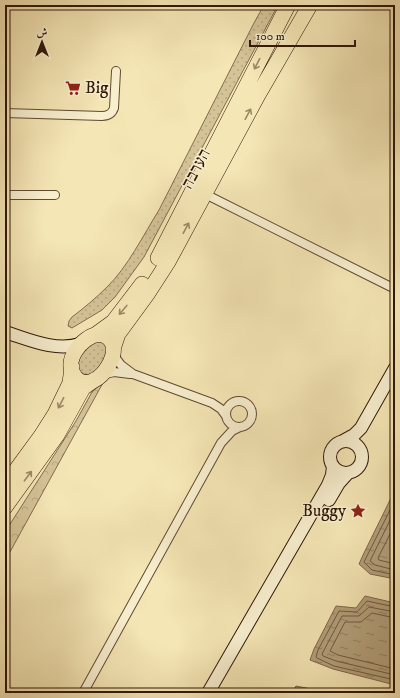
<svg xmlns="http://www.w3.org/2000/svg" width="400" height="698" font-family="'IM FELL DW Pica',Amiri,'Frank Ruhl Libre',serif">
  <defs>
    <pattern id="green-dots" width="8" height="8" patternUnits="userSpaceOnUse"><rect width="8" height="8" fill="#d4c397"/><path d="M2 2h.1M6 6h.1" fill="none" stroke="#b6a781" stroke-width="1.8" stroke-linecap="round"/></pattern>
    <pattern id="forest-crowns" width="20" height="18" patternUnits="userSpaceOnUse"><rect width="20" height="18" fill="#d4c397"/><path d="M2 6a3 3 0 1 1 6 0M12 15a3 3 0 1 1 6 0" fill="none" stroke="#b6a781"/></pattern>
    <pattern id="water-ripples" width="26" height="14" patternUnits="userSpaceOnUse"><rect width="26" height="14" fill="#b29f7a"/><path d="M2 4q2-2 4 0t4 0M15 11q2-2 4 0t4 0" fill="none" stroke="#918162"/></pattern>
  </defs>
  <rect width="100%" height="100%" fill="#f5e6b5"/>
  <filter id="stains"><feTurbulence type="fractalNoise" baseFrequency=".005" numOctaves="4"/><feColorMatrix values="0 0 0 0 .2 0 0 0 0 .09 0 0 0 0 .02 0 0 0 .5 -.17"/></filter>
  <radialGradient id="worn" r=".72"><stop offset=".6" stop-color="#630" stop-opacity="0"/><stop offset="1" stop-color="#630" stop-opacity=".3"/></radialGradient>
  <!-- green -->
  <path fill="url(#green-dots)" stroke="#826c4f" d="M 264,5 L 278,5 L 144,257 L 115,297 L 102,310 L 72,328 L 68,326 L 69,321 L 72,317 C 84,308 96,298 107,287 C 127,268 144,234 159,210 L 254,23 Z
    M 104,339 L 108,357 L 89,378 L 76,370 L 83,347 Z"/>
  <!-- forest -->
  <path fill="url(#forest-crowns)" stroke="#826c4f" d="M 104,381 L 5,561 L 5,532 L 76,421 L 92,392 Z"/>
  <!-- water -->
  <path fill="url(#water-ripples)" stroke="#7e684c" d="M 391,498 L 395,499 L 395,579 L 370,574 L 359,564 L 363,555 Z
    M 365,596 L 395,603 L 395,685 L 333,669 L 310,660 L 314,649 L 336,606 L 356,608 Z
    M 296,686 L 331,693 L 291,693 Z"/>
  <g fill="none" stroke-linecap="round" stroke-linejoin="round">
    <!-- shore -->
    <path stroke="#715a40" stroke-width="1" d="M 395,503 L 393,504 L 364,562 L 372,570 L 395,575
      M 395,510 L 370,561 L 375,565 L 395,570
      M 395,524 L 378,558 L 379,560 L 395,564
      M 395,607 L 367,601 L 357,612 L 339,611 L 318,650 L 316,657 L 317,658 L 334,666 L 395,680
      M 395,612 L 369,607 L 359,616 L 342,616 L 322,654 L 323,656 L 336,661 L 395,675
      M 395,618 L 372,613 L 361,622 L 345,622 L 330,651 L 338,655 L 395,669"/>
    <!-- street casing -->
    <g stroke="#614a32" stroke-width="10">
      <path id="street" d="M 5,113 L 102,116 C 108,116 112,114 114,108 L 116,71
        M 205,194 L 395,289
        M 5,195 L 55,195
        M 113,354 L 121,365 L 133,374 L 212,403 L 221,409 L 226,416
        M 102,375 L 114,372 L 130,374
        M226 414a13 13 0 1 1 26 0a13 13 0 1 1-26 0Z
        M 83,693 L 221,443 L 232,431 L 240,427"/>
    </g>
    <!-- secondary casing -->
    <g stroke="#301607" stroke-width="14">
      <path id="secondary" d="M 5,332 C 28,339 55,352 80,344
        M 343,441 L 354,435 L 361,428 L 395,368
        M330 457a16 16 0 1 1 32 0a16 16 0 1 1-32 0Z
        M 329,500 L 339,483 L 348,473
        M 208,693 L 328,485 L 332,475 L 333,466"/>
    </g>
    <!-- highway casing -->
    <g stroke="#301607" stroke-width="16">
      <path id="highway" d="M 158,258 L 288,5
        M 99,334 C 134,339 97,399 76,378 C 61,362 82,336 99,334 Z
        M 95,335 L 113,322 L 142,284
        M 113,349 L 118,334 L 148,293 L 168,262 L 258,95 L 310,5
        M 5,485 L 41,436 L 55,414 L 70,383 L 72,367
        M 5,507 L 57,435 L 83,388 L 94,380"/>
    </g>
    <!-- street -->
    <use href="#street" stroke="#f8efcf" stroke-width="8"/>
    <!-- secondary -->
    <use href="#secondary" stroke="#f8efcf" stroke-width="12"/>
    <!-- highway -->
    <use href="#highway" stroke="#f5e6b5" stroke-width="15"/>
  </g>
  <!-- one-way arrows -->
  <defs><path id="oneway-shaft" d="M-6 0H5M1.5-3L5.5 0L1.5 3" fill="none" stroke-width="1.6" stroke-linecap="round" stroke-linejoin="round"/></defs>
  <g stroke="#9c8867">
    <use href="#oneway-shaft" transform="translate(257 64) rotate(117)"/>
    <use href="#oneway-shaft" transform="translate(248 114) rotate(-62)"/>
    <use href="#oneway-shaft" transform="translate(186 228) rotate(-62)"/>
    <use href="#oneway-shaft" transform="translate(123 310) rotate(130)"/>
    <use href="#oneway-shaft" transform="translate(61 403) rotate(117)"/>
    <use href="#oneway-shaft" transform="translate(28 476) rotate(-53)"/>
  </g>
  <!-- icons -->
  <defs>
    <g id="supermarket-bare" transform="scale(1.2)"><path d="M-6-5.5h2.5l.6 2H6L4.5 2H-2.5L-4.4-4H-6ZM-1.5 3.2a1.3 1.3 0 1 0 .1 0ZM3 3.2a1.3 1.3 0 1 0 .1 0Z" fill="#8f2418" stroke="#f8efcf" stroke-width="2.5" paint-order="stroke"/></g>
    <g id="sight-bare" transform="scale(1.2)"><path d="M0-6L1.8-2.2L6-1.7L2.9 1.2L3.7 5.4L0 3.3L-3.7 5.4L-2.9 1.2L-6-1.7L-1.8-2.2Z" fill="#8f2418" stroke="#f8efcf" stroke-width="2.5" paint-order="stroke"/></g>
  </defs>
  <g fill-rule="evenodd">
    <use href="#supermarket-bare" x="73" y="88"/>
    <use href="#sight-bare" x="358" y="511"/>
  </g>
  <g text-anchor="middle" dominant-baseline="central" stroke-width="3" stroke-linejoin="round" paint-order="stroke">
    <!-- poi labels -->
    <g font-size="17" fill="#301607" stroke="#f8efcf" text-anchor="start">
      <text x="85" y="88">Big</text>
      <text x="346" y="511" text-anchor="end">Buggy</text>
    </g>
    <!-- street labels -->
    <g font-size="17" fill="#301607" stroke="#f8efcf">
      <text transform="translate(196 169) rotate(-62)">הערבה</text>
    </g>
  </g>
  <!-- margin -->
  <rect width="400" height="698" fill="none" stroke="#f5e6b5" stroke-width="20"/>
  <rect x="6" y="6" width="388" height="686" fill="none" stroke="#301607" stroke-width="2"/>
  <rect x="10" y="10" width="380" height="678" fill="none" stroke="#301607"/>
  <!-- north arrow -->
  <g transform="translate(42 42)" stroke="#f8efcf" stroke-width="3" paint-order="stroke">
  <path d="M0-3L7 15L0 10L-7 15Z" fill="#301607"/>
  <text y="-6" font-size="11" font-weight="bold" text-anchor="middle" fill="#301607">ش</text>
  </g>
  <!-- scale -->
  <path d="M250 40v6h105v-6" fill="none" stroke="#301607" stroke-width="2"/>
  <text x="256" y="40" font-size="12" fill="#301607" stroke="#f8efcf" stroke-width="3" paint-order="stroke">100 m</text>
  <rect width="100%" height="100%" filter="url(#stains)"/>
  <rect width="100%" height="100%" fill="url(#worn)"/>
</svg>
